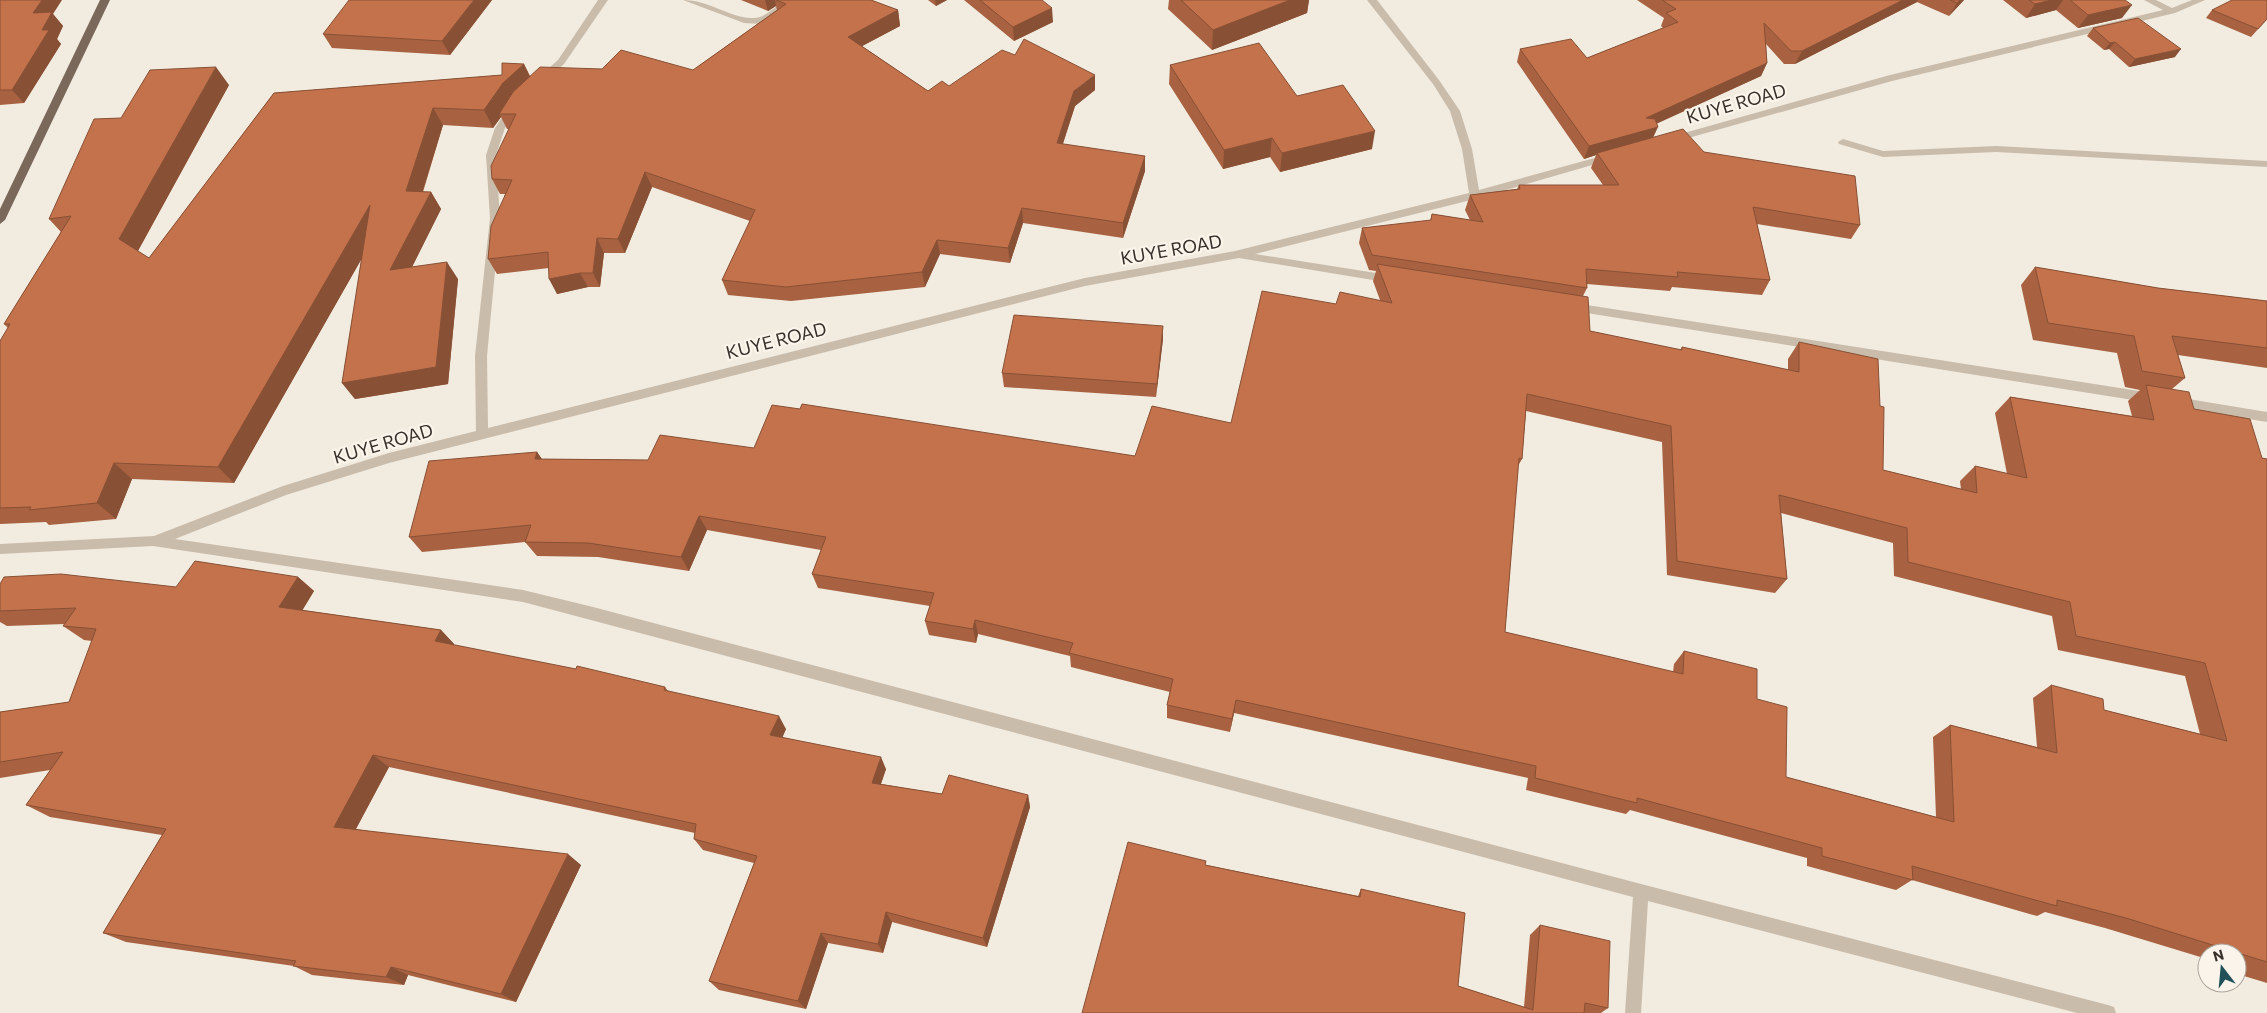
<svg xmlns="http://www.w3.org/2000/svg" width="2267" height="1013" font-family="Commissioner,sans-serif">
  <rect width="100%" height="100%" fill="#f2ebdf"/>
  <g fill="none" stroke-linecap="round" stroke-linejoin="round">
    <!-- minor -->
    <path fill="#cabcab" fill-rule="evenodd" d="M 598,0 L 608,0 L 564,64 L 545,81 L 539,81 L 539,77 L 558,60 Z
      M 683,0 C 709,0 728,17 751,18 C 770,19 775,0 796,0 L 762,24 L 744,23 Z
      M 1367,0 L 1377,0 L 1439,80 L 1460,111 L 1472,149 L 1479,190 L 1609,154 L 1613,155 L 1613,159 L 1475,199 L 1255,254 L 1395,276 L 1396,279 L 1391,283 L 1239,258 L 1085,286 L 389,463 L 286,495 L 175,539 L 523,590 L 593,607 L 1641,884 L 2108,1005 L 2114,1007 L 2116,1013 L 2077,1013 L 1648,901 L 1641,1013 L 1625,1013 L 1633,897 L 523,602 L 153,546 L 0,554 L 0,544 L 154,536 L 283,486 L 389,453 L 476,431 L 475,356 L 490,218 L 486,155 L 495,128 L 509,107 L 512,106 L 517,109 L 505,128 L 496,155 L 500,218 L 487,356 L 488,428 L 1085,278 L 1235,251 L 1469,193 L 1462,149 L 1450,111 L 1433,84 Z
      M 2144,0 L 2156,0 L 2172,8 L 2192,0 L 2205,0 L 2175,13 L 1892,81 L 1674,142 L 1669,139 L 1670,137 L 1890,75 L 2163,10 Z
      M 1843,139 L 1883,151 L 1996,146 L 2267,161 L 2267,167 L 1996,152 L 1883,157 L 1839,144 L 1838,142 Z
      M 1574,303 L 2152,393 L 2158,398 L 2152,403 L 1574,311 L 1568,307 Z
      M 2176,397 L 2267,412 L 2267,422 L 2176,407 L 2170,402 Z"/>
    <!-- major -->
    <path fill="#7a685b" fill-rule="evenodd" d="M 100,0 L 110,0 L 5,220 L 0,224 L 0,209 Z"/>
  </g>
  <!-- wall -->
  <path fill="#a86241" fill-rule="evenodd" d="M 0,0 L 53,14 L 63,26 L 57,39 L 61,44 L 24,103 L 0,105 Z
    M 492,0 L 450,55 L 332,48 L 323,34 Z
    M 741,0 L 871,0 L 898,10 L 900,26 L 862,46 L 928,91 L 949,86 L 1095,90 L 1075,106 L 1063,144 L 1145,171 L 1123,238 L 1023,223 L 1010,263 L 940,254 L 925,287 L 791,301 L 728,295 L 722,280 L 750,221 L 652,187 L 625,253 L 604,253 L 600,287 L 588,287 L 557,294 L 549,268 L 497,274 L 488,259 L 505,194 L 500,194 L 492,179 L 509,129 L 507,129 L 501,117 L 493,128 L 443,125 L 423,192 L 431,192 L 441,209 L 412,267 L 458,279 L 448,384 L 355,399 L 342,383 L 362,258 L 234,483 L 132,479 L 116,519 L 49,525 L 46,522 L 0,524 L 0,341 L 8,328 L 4,324 L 61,232 L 49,219 L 121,118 L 229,85 L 138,251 L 149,258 L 274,93 L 502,75 L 524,64 L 530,76 L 602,69 L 693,70 L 777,10 L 776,6 L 768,11 Z
    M 928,0 L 947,0 L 936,6 Z
    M 964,0 L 1042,0 L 1053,22 L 1014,41 Z
    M 1169,0 L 1309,0 L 1307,13 L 1212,50 L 1168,9 Z
    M 1637,0 L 1964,0 L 1949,16 L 1917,2 L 1795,64 L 1784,64 L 1766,44 L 1767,63 L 1761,76 L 1656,124 L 1653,138 L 1704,152 L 1860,225 L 1851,239 L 1757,224 L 1770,280 L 1762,295 L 1672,287 L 1670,291 L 1587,284 L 1587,288 L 1583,296 L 1590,331 L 1680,350 L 1682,347 L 1788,370 L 1788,359 L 1799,342 L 1880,406 L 1883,470 L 1961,489 L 1960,481 L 1975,466 L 2007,474 L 1995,413 L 2010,397 L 2132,416 L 2128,401 L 2140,390 L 2125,387 L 2117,353 L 2033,340 L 2021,285 L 2035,267 L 2158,288 L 2267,301 L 2267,368 L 2178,355 L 2185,378 L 2172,389 L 2194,409 L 2262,458 L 2267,459 L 2267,983 L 2244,976 L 2243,971 L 2237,969 L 2237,953 L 2207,953 L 2207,959 L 2105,928 L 2045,912 L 2037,916 L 1912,880 L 1896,890 L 1807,866 L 1807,858 L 1630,810 L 1626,814 L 1526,790 L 1528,778 L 1234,713 L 1230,732 L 1167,718 L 1167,705 L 1170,692 L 1071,667 L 1070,656 L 978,634 L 976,643 L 929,635 L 925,621 L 930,606 L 818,588 L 812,574 L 821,550 L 707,530 L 689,571 L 598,557 L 537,556 L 525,542 L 422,552 L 409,537 L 537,452 L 542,459 L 648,460 L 754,448 L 1135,456 L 1231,423 L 1336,304 L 1380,300 L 1373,281 L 1376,271 L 1369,270 L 1359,243 L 1362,228 L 1430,221 L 1432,214 L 1470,220 L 1465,210 L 1470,195 L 1517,189 L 1519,185 L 1603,185 L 1591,168 L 1596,155 L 1584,159 L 1517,62 L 1520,49 L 1587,58 L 1663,28 L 1661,26 L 1664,18 ZM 1526,411 L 1662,442 L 1667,575 L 1775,593 L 1787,579 L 1781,513 L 1893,543 L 1894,576 L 2052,616 L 2058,650 L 2185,676 L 2200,734 L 2104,710 L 2051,685 L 2033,698 L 2037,747 L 1950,725 L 1933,737 L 1936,817 L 1786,777 L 1757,699 L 1684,651 L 1674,664 L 1673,672 L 1505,632 L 1518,466 L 1522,459 Z
    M 2003,0 L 2125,0 L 2122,18 L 2078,28 L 2056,10 L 2026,18 Z
    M 2212,10 L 2267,19 L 2251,37 L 2206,18 Z
    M 2093,28 L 2175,57 L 2129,67 L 2109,49 L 2104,50 L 2087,36 Z
    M 1170,65 L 1297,96 L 1372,149 L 1280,172 L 1270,157 L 1223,169 L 1169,84 Z
    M 1163,339 L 1156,397 L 1004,387 L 1002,373 Z
    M 298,577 L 314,591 L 302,610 L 441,630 L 454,644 L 454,645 L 665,687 L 668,691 L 786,729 L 782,737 L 886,769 L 881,784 L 942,794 L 1028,795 L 1030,807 L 987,947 L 892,922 L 883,953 L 828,943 L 806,1009 L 719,990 L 709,981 L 754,863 L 703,850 L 694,839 L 695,833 L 389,767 L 356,829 L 581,865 L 516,1002 L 408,975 L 404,985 L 312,975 L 294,966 L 126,942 L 103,933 L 162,835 L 50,817 L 26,805 L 50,770 L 0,778 L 0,712 L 69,702 L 92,641 L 84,640 L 63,626 L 65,624 L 7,626 L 0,622 L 0,584 L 176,587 Z
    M 1206,865 L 1358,896 L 1361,889 L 1458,986 L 1524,1007 L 1530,935 L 1540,925 L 1608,1008 L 1601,1013 L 1082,1013 Z"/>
  <!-- shaded-wall -->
  <path fill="#885035" d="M 42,0 L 62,0 L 53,14 L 63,26 L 57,39 L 61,44 L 24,103 L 12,90 L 42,30 L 33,13 Z
    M 474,0 L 492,0 L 450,55 L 442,41 Z
    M 765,0 L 775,0 L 776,6 L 768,11 Z
    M 935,0 L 947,0 L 936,6 Z
    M 1290,0 L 1309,0 L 1307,13 L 1212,50 L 1213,30 Z
    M 1903,0 L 1918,0 L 1917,2 L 1795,64 L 1802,51 Z
    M 1960,0 L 1964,0 L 1949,16 L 1957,3 Z
    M 2052,0 L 2063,0 L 2056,10 L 2026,18 L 2035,4 Z
    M 2132,5 L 2122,18 L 2078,28 L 2088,15 Z
    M 1052,8 L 1053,22 L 1014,41 L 1013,27 Z
    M 898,10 L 900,26 L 851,52 L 848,37 Z
    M 2115,42 L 2109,49 L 2104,50 L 2110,43 Z
    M 2181,49 L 2175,57 L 2129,67 L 2135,59 Z
    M 1767,63 L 1761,76 L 1640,131 L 1646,118 Z
    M 524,64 L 532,81 L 499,114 L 501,117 L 493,128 L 484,110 L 503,83 Z
    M 216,67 L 229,85 L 135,256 L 119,239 Z
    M 1095,75 L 1095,90 L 1075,106 L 1058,158 L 1057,143 L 1074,91 Z
    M 433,108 L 443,125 L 417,209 L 406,191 Z
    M 1658,127 L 1652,140 L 1597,153 L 1596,155 L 1584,159 L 1589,146 Z
    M 1375,131 L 1372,149 L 1280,172 L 1282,153 Z
    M 1272,138 L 1270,157 L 1223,169 L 1224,150 Z
    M 1145,156 L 1145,171 L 1123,238 L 1123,223 Z
    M 645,172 L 652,187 L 625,253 L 618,239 Z
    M 431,192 L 441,209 L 402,287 L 390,270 Z
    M 370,205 L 382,223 L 234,483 L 218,467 Z
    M 1022,208 L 1023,223 L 1010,263 L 1008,248 Z
    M 597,238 L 604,253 L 600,287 L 593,273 Z
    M 937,240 L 940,254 L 925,287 L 922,272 Z
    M 447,262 L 458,279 L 448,384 L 355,399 L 342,383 Z
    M 580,273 L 588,287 L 557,294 L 549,279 Z
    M 1163,326 L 1163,339 L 1156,397 L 1157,384 Z
    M 537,452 L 547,467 L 535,459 Z
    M 114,463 L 132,479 L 116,519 L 97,503 Z
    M 699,516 L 707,530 L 689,571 L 681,557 Z
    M 298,577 L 314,591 L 296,621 L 279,607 Z
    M 975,620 L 978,634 L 976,643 L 973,629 Z
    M 441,630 L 454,644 L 448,655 L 435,641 Z
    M 1236,700 L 1234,713 L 1230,732 L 1232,719 Z
    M 779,716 L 786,729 L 778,748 L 770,735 Z
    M 373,755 L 389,767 L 351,838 L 334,827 Z
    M 881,757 L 886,769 L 877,795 L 872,783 Z
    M 1028,795 L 1030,807 L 987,947 L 983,938 Z
    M 568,854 L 581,865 L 516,1002 L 501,994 Z
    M 886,912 L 892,922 L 883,953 L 878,944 Z
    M 821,933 L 828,943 L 806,1009 L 798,1001 Z
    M 391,967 L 408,975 L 404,985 L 386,977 Z"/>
  <!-- building -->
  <path fill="#c3724c" stroke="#885035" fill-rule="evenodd" d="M 0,0 L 42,0 L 33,13 L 52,12 L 42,30 L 49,30 L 12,90 L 0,90 Z
    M 349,0 L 474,0 L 442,41 L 323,34 Z
    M 776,0 L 871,0 L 898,10 L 848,37 L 928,91 L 942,81 L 949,86 L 1002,50 L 1015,55 L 1024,39 L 1095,75 L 1074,91 L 1057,143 L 1145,156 L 1123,223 L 1022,208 L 1008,248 L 937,240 L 922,272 L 786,287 L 722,280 L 755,210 L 645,172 L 618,239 L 597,238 L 593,273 L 580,273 L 549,279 L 548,252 L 488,259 L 491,226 L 512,180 L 492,179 L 491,166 L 516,114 L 499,114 L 513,92 L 540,67 L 602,69 L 621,50 L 693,70 L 786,4 Z
    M 980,0 L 1042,0 L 1052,8 L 1013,27 Z
    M 1181,0 L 1290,0 L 1213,30 Z
    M 1662,0 L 1903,0 L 1802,51 L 1791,51 L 1764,23 L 1767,63 L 1646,118 L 1655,119 L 1658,127 L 1589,146 L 1520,49 L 1571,39 L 1587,58 L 1678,22 L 1666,13 L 1676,9 Z
    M 1950,0 L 1960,0 L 1957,3 Z
    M 2029,0 L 2052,0 L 2035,4 Z
    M 2070,0 L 2125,0 L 2132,5 L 2088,15 Z
    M 2232,0 L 2267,0 L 2267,19 L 2258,29 L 2212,10 Z
    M 2138,18 L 2181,49 L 2135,59 L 2115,42 L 2110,43 L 2093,28 Z
    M 1259,43 L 1297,96 L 1343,85 L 1375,131 L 1282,153 L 1272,138 L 1224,150 L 1170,65 Z
    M 502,63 L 524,64 L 503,83 L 484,110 L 433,108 L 406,191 L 431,192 L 390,270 L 447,262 L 436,367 L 342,383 L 370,205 L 218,467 L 114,463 L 97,503 L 29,510 L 31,507 L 0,508 L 0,341 L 10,324 L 4,324 L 71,216 L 49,219 L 94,119 L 121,118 L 150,70 L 216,67 L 119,239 L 149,258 L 274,93 L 502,75 Z
    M 1683,129 L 1704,152 L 1855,176 L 1860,225 L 1753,207 L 1770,280 L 1677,272 L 1678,277 L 1586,269 L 1587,288 L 1372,255 L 1362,228 L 1431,220 L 1432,214 L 1483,222 L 1470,195 L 1520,189 L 1519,185 L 1619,185 L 1597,153 Z
    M 1377,264 L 1588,297 L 1590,331 L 1682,350 L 1682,347 L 1799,372 L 1799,342 L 1878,359 L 1880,406 L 1884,407 L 1883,470 L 1977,493 L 1975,466 L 2027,478 L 2010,397 L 2154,420 L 2146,385 L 2189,392 L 2194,409 L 2250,419 L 2262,458 L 2267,459 L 2267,962 L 2126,918 L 2057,900 L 2057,906 L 1912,866 L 1913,880 L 1822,856 L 1822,848 L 1637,798 L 1637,803 L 1535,778 L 1536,766 L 1236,700 L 1232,719 L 1167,705 L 1173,679 L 1069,653 L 1073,643 L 975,620 L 973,629 L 925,621 L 934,593 L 812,574 L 826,537 L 699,516 L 681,557 L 588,543 L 525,542 L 531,525 L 409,537 L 429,461 L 537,452 L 535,459 L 648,460 L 660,435 L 754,448 L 772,405 L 800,409 L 802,404 L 1135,456 L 1152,406 L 1231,423 L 1262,291 L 1336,304 L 1340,292 L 1392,303 ZM 1527,394 L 1671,426 L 1677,561 L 1787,579 L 1779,495 L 1907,528 L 1908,562 L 2070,602 L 2076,636 L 2205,663 L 2227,741 L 2104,710 L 2103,699 L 2051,685 L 2057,753 L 1950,725 L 1954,822 L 1786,777 L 1787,707 L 1757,699 L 1757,669 L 1684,651 L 1683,674 L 1505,632 L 1519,458 L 1522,459 Z
    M 2035,267 L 2158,288 L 2267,301 L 2267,348 L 2172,336 L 2185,378 L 2142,371 L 2134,336 L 2048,323 Z
    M 1014,315 L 1163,326 L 1157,384 L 1002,373 Z
    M 195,561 L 298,577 L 279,607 L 441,630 L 435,641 L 576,669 L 577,666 L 665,687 L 664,690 L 779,716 L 770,735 L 881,757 L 872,783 L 942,794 L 949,775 L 1028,795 L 983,938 L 886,912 L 878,944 L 821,933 L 798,1001 L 709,981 L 757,856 L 694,839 L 696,824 L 373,755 L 334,827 L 568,854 L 501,994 L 391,967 L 386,977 L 293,966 L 296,961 L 103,933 L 166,829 L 26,805 L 63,752 L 0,762 L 0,712 L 69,702 L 96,629 L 63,626 L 76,608 L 0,611 L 0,584 L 4,577 L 61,574 L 176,587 Z
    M 1128,842 L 1206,861 L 1205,865 L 1360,897 L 1361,889 L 1465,913 L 1458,986 L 1533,1010 L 1540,925 L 1610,941 L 1608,1008 L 1585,1003 L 1584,1013 L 1082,1013 Z"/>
  <g text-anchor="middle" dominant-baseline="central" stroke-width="4.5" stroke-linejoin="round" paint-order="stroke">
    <!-- street labels -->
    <g font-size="18" fill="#38302a" stroke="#faf4eb">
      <text transform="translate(1736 103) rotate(-16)">KUYE ROAD</text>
      <text transform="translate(1171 249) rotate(-10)">KUYE ROAD</text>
      <text transform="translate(776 340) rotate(-14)">KUYE ROAD</text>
      <text transform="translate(383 443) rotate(-16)">KUYE ROAD</text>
    </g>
  </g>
  <!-- north arrow -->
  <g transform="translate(2222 968) rotate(344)"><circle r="24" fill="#faf4eb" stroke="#aca69e"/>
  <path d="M0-4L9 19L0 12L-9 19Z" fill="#205159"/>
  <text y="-8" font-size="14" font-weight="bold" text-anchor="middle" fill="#38302a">N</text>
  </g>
</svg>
